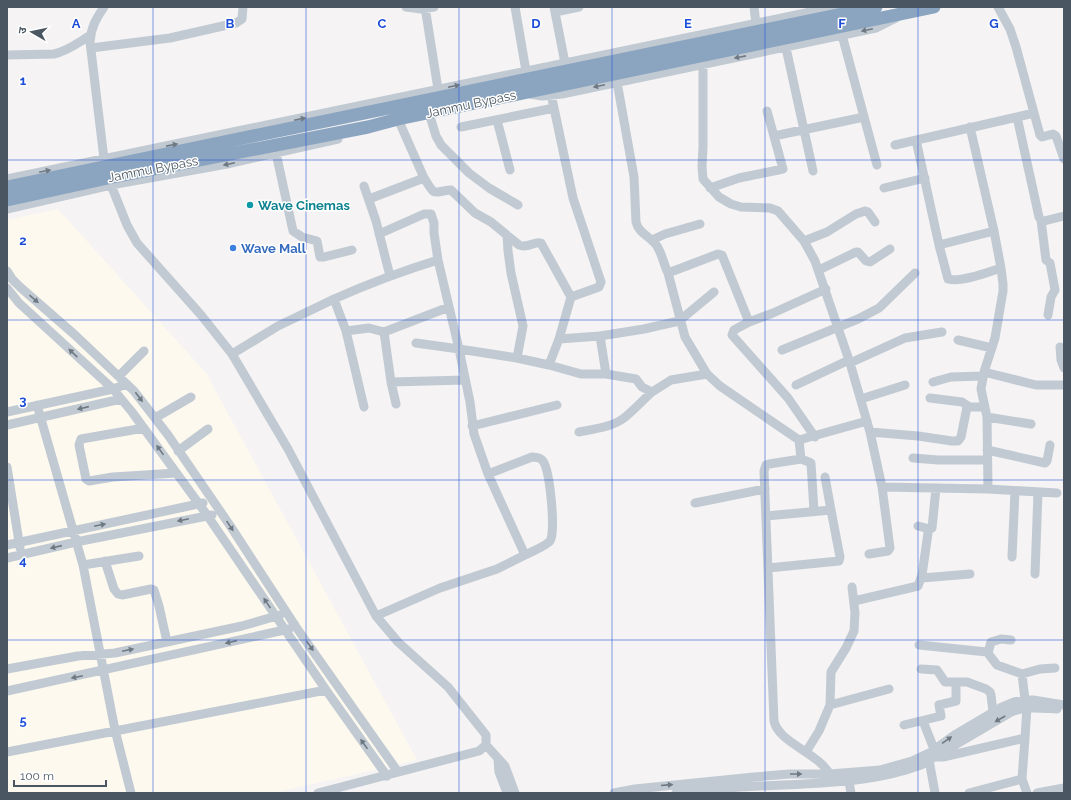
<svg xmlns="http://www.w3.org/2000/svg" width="1071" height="800" font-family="Raleway,'Noto Sans Devanagari',sans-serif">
  <rect width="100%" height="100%" fill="#f5f3f3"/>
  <!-- commercial -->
  <path fill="#fdf9ef" d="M 58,209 L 206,373 L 417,760 L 274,793 L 7,793 L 7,220 Z"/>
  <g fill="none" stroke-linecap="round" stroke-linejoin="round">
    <!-- minor -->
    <path stroke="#c1cad2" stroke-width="9" d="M 104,7 C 96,19 91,27 90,42 L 104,159 L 111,185 L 127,225 L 137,243 L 201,315 L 232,354 L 288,449 L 376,616 L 398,642 L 448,687 L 486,735 L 486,745 L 479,751 L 318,793
      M 406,7 L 421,9 L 434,7
      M 425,7 L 438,89
      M 515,7 L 526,71
      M 554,7 L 565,63
      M 754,7 L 756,24
      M 998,7 L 1010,29 L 1016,47 L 1040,135 L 1042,137 L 1053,134 L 1056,136 L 1064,159
      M 555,12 L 579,7
      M 842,35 L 877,165
      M 91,48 L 170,38 L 236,23 L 242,19 L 243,7
      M 786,48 L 813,171
      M 7,55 L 54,54 C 68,51 79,42 91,35
      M 703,64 L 703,147 L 702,166 L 703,179 L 719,197 L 731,204 L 741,207 L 770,208 L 778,211 L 804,241 L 815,261 L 850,363 L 870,432 L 882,487 L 890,548 L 888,551 L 869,554
      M 617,82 L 634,177 L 636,222 C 639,234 650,236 657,246 C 662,254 664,265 668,273
      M 550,89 L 573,198 L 601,282 L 599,287 L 571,297 L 559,339
      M 530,94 L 542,96 L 562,94 L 876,28 L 896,18
      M 429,113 L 436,136 L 441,145 L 469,173 L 489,188 L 518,205
      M 1034,113 L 1017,117 L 1039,217 L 1041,220 L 1044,221 L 1064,216
      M 497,120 L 510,170
      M 461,127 L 554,108
      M 774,136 L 864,117
      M 916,140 L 939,245 L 994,231 L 970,127
      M 895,145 L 1017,117
      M 276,153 L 293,231 L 302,237 L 317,241 L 320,257 L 324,257 L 352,250
      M 424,178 C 436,197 431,192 451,190 L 475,213 L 491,222 L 519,245 C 528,249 534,241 541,243 L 571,297
      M 7,179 L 834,7
      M 364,186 L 376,221 L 390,276
      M 710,188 L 739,178 L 783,169 L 767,111
      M 884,188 L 925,178
      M 369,199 L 424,178 L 398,119
      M 7,209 L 111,185 L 227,164 L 338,139
      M 1041,220 L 1046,260 L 1050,263 L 1055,290 L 1051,297 L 1048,315
      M 379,234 L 424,214 L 431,214 L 434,223 L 434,233 L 438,260 L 459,349 L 517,358
      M 507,235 L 508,251 L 511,273 L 523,326 L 517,358 L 549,365
      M 652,240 L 665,234 L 700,224
      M 804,241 L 827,232 L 856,214 L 865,211 L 868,212 L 875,222
      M 939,245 L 948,279 C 961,283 988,272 1001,268 L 994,231
      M 1001,268 L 1003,284 L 1003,291 L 995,338 L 984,372 L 1036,385 L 1064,385
      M 819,270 L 856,252 L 858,252 L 866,261 L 870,262 L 890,249
      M 7,271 L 12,279 L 20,287 L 75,335 L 134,391 L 168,435 L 231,527 L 296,627 L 398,772
      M 7,288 L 19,303 L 113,389 L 132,412 L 207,515 L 326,690 L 387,776
      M 826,289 L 773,313 L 749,322 L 722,255 L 718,254 L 668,273 L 685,337 L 707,374 L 720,386 L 799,440 L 867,421
      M 749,322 L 734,330 L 732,335 L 788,398 L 815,437
      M 346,331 L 334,299 C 368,284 402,271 438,260
      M 600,336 L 559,339 L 549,365 L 581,374 L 606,374
      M 958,340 L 992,348
      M 1060,347 L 1061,360 L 1064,368
      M 782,350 L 858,319 L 879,308 L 915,273
      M 232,354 L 278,326 L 334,299
      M 850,363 L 905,338 L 942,332
      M 984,372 L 981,389 L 987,417 L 1031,424
      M 707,374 L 671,380 L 652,392 L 642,387 L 636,379 L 606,374 L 600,336 L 644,329 L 679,321 L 714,292
      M 119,376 L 144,351
      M 391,382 L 384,332 L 449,307
      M 933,382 L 951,377 L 983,376
      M 796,385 L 849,360
      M 930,398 L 962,402 L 968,406
      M 861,399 L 905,385
      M 396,404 L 391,382 L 465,380
      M 37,405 L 83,565 L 115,730 L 131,793
      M 364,407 L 346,331 L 369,328 L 384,332
      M 7,412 L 113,389 L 127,384
      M 987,417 L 988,489
      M 155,418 L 191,397
      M 7,425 L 121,399
      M 472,426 L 557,405
      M 144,428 L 81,439 L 79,445 L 86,479 L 89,481 L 113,477 L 176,473
      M 579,432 C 594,429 612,427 624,418 C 634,410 643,400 652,392
      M 870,432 L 918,436 L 952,441 L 958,441 L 961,437 L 967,407 L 985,407
      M 799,440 L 801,459 L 769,464 L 766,465 L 764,471 L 774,721 C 779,744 820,752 832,778
      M 987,450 L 1045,463 L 1047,461 L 1050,445
      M 178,451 L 208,429
      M 913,458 L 938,460 L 987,460
      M 801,459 L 809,462 L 811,463 L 814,511
      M 7,467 L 20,548
      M 488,474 L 532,457 C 537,457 541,458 543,461 C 550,471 556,532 550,541 C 546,546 531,552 525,555
      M 882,487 L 988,489 L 1057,493
      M 695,503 L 765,489
      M 766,516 L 831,510 L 825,477
      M 918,526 L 930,529 L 932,528 L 936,488
      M 7,545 L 203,503
      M 1012,557 L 1015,491
      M 7,558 L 76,542 L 212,515
      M 105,561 L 114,589 L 118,594 L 122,595 L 151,589 L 154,590 L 159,606 L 167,642
      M 83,565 L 139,556
      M 768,568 L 839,561 L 840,557 L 831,510
      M 1035,574 L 1038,492
      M 922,578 L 970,574
      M 854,601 L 918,586 L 922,575 L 928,533
      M 376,616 L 440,588 L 497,569 L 525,555 L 488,474 L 474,434 L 470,402 L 459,349 L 416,343
      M 919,645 L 987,652 L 997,665 L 1022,674 L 1025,700
      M 988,653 L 991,642 L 1001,639 L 1011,640
      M 7,669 L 78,656 L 115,653 L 242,626 L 280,615
      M 921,669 L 937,670 L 945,682 L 967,682 L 986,689 L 990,692 L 991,695 L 993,712
      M 1022,674 L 1040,669 L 1055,668
      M 7,691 L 289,629
      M 830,705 L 889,689
      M 923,721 L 934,749
      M 904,725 L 941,716 L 939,705 L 956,701 L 956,682
      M 486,745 L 505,766 L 515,793
      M 7,752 L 326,690
      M 806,752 L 819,731 L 830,705 L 831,672 L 846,648 L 854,631 L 855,613 L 852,587
      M 926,755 L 929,760 L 935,793
      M 937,757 L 943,757 L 1025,738 L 1027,707
      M 498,760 L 499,772 L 507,793
      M 1022,779 L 1027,793
      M 849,782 L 851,793
      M 614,793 L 635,789 L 754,777 L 789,774 L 830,774 L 880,770 L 912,761 L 931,752 L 956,734 L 1000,708 L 1014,702 L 1023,700 L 1033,700 L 1064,705
      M 676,793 C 719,787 761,786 804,784 C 844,782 883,779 921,765 L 1011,712 C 1026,706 1040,708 1057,709
      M 969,793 L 1022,779 L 1025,738
      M 1037,793 L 1064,788"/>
    <!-- highway -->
    <path stroke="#8ba5c1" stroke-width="13" d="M 7,187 L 876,7
      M 7,200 L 108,178 L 368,127 L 398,119 L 934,7"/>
  </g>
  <!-- one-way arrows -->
  <defs><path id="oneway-solid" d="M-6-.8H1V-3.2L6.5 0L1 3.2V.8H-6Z"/></defs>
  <g fill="#6e7983">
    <use href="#oneway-solid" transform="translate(867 30) rotate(168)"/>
    <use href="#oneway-solid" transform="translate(740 57) rotate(169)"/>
    <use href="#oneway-solid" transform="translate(454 86) rotate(-12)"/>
    <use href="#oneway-solid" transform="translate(599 86) rotate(168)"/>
    <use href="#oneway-solid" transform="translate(300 119) rotate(-12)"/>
    <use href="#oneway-solid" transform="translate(172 145) rotate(-11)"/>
    <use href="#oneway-solid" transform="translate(229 164) rotate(168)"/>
    <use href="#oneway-solid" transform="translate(45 171) rotate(-12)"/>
    <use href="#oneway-solid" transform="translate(34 299) rotate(41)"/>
    <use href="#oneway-solid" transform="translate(73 353) rotate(-137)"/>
    <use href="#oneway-solid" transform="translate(139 397) rotate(53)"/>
    <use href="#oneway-solid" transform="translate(83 408) rotate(167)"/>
    <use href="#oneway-solid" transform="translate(160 450) rotate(-126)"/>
    <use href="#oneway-solid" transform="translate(183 520) rotate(168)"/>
    <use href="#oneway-solid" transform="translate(100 525) rotate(-12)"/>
    <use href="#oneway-solid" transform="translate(230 526) rotate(56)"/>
    <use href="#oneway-solid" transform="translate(56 547) rotate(167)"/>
    <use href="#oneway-solid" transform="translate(267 603) rotate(-124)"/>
    <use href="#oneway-solid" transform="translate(231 642) rotate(167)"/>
    <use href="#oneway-solid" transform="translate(310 646) rotate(55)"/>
    <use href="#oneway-solid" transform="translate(128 650) rotate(-12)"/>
    <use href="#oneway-solid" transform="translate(77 677) rotate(168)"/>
    <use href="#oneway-solid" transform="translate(1000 719) rotate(150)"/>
    <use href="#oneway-solid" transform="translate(947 740) rotate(-35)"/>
    <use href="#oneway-solid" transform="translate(364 744) rotate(-126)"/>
    <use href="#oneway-solid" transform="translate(796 774)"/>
    <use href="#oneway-solid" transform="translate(667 785) rotate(-5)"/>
  </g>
  <!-- grid -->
  <path fill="none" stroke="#1d4ed8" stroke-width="1" stroke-opacity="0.55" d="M 153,7 L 153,793M 306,7 L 306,793M 459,7 L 459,793M 612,7 L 612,793M 765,7 L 765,793M 918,7 L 918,793M 7,160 L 1064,160M 7,320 L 1064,320M 7,480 L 1064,480M 7,640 L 1064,640"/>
  <!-- markers -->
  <circle fill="#0f9aa8" stroke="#fff" stroke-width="1.5" cx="250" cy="205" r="4"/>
  <circle fill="#3f7fe0" stroke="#fff" stroke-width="1.5" cx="233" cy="248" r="4"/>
  <g text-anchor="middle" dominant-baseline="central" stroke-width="3" stroke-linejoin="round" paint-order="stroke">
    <!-- street labels -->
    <g font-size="13" fill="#4a5661" stroke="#fff">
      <text transform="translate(471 104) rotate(-12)">Jammu Bypass</text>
      <text transform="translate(153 169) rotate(-11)">Jammu Bypass</text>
    </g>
    <!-- culture labels -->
    <g font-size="13" font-weight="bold" fill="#0d838f" stroke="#fff" text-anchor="start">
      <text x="258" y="205">Wave Cinemas</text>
    </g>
    <!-- shop labels -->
    <g font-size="13" font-weight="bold" fill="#366cbe" stroke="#fff" text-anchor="start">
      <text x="241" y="248">Wave Mall</text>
    </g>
  </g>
  <g font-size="13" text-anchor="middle" font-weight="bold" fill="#1d4ed8" stroke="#fff" stroke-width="3" stroke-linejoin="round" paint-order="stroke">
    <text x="76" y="28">A</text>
    <text x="230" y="28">B</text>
    <text x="382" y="28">C</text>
    <text x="536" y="28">D</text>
    <text x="688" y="28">E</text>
    <text x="842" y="28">F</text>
    <text x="994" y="28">G</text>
    <text x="23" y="85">1</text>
    <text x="23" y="245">2</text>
    <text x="23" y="405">3</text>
    <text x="23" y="565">4</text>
    <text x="23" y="725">5</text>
  </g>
  <!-- border -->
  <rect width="1071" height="800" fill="none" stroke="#4a5661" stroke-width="16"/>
  <!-- north arrow -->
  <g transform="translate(32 32) rotate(279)" stroke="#ffffff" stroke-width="3" paint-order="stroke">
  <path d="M0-3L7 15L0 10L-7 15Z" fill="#4a5661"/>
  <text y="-6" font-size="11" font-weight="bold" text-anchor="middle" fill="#4a5661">उ</text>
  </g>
  <!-- scale -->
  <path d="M14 780v6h92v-6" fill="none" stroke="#4a5661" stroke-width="2"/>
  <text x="20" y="780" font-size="12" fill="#4a5661" stroke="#ffffff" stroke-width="3" paint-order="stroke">100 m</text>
</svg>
